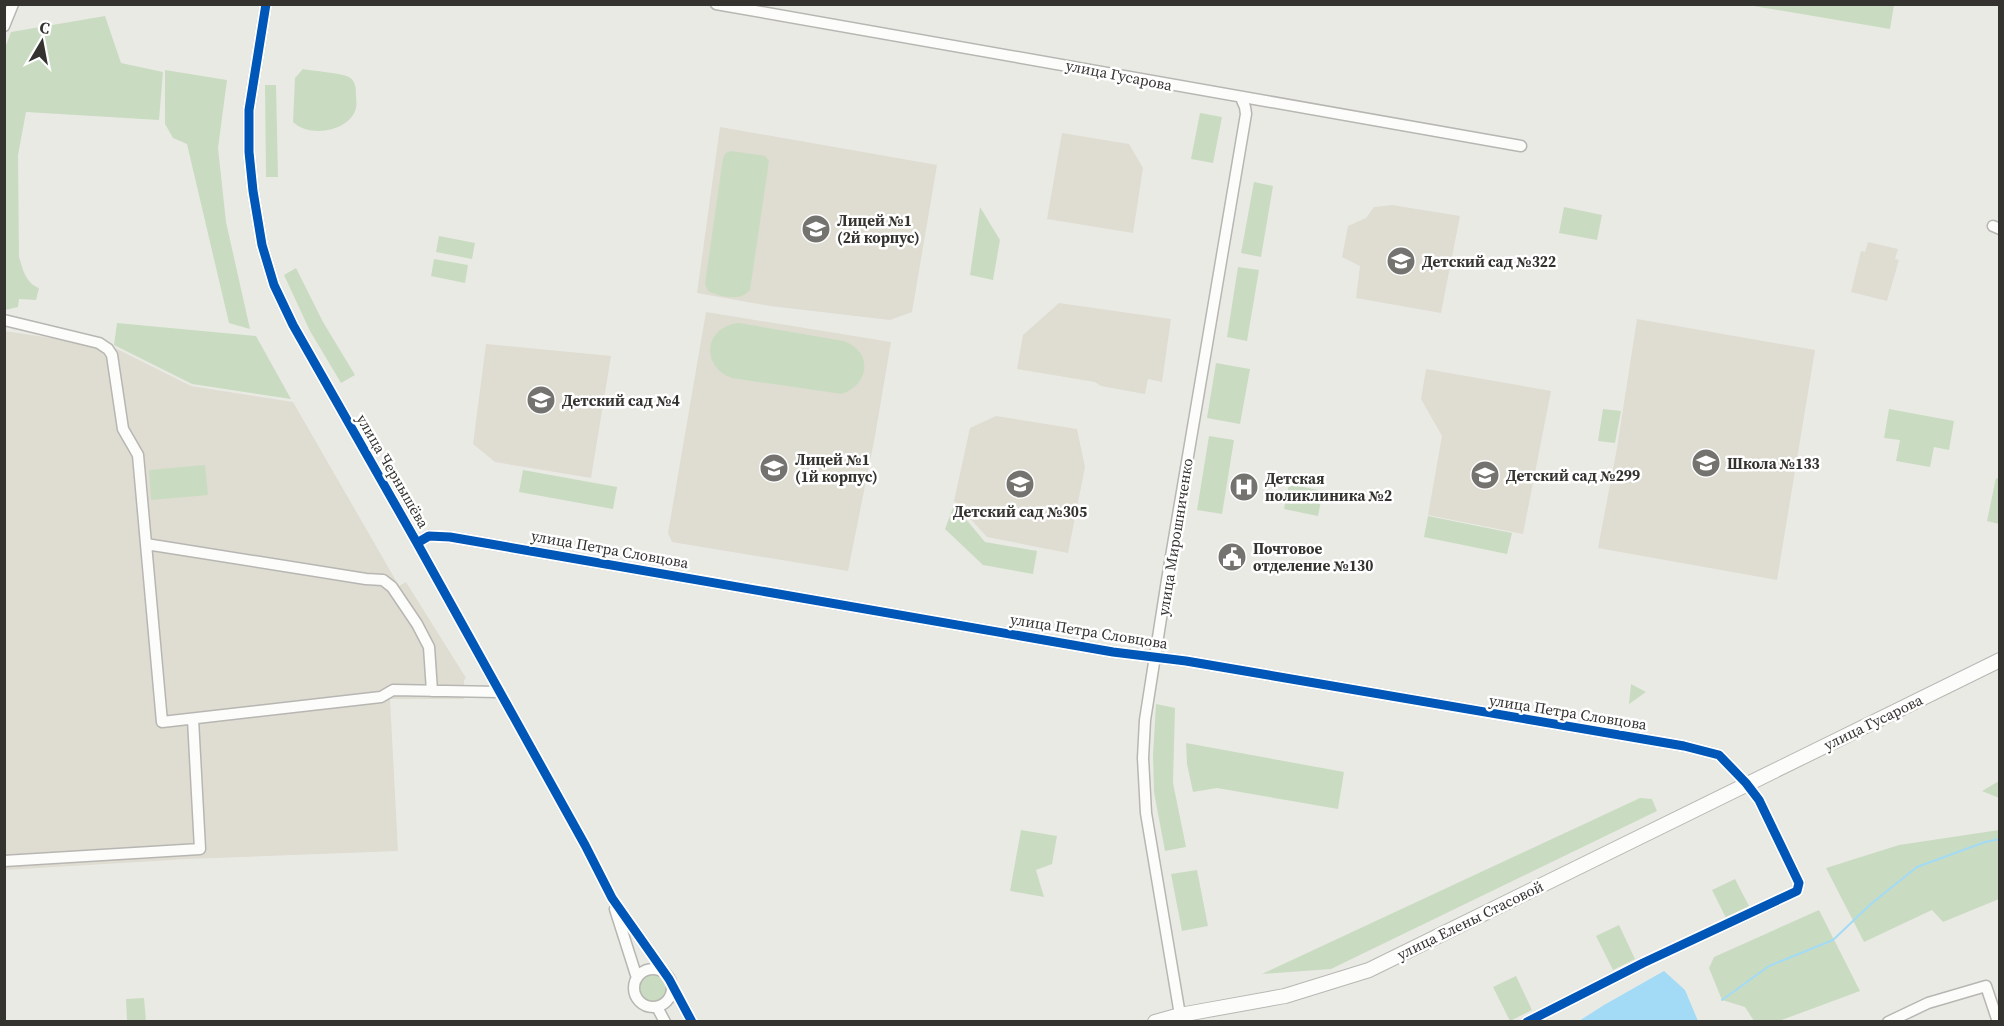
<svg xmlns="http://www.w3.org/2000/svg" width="2004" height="1026" font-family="'Source Serif 4',serif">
  <rect width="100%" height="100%" fill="#eaeae5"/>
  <!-- built -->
  <path fill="#dfdcd1" d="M 720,127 L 937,165 L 912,312 L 890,320 L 770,306 L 697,293 Z
    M 1062,133 L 1129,144 L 1143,168 L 1133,233 L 1047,219 Z
    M 1392,205 L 1460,216 L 1441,313 L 1356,298 L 1360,266 L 1342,257 L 1348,226 L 1366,218 L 1374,207 Z
    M 1868,242 L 1898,249 L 1895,259 L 1899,260 L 1887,301 L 1851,292 L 1861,251 L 1865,252 Z
    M 1059,303 L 1171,319 L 1162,382 L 1148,379 L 1145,394 L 1101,386 L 1095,382 L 1017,369 L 1023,335 Z
    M 706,312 L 891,342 L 875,436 L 848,571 L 672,542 L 668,533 Z
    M 1637,319 L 1815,350 L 1777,580 L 1598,548 L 1617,448 Z
    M 4,331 L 113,347 L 191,386 L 293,402 L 399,586 L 406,582 L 466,678 L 464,680 L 464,699 L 390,699 L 398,851 L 188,859 L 5,870 Z
    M 486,344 L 611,356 L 591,478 L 495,462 L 473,444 Z
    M 1426,369 L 1551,391 L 1523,534 L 1428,515 L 1442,436 L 1421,399 Z
    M 996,416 L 1077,429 L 1085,467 L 1068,553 L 987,537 L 954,501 L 970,428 Z"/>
  <!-- green -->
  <path fill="#c9dcc1" d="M 1748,5 L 1894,5 L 1890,29 Z
    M 105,16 L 121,63 L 163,72 L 159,120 L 26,112 L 18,155 L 19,257 C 23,270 26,283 39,288 L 36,300 L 19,299 L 18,307 L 5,310 L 5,48 L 11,32 Z
    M 303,69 C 313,71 341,73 349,77 C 355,81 356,87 356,94 C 356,98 357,104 356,108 C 350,132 309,138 293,122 L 295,78 Z
    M 165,70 L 227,80 L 218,148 L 226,222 L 250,329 L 229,323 L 187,144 L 173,138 L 165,124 Z
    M 265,85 L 276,85 L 278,177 L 266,177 Z
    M 1200,113 L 1222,117 L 1213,163 L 1191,159 Z
    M 731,151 L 765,156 L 769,161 L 750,290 C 740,302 721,297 708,291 L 705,284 L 723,158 L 726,153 Z
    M 1254,182 L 1273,186 L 1261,257 L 1241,253 Z
    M 980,207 L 1000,240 L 993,280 L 970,275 Z
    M 1564,207 L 1602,215 L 1597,240 L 1559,233 Z
    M 439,236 L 475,243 L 472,259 L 436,252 Z
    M 434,259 L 468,265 L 465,283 L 431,276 Z
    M 1238,267 L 1259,270 L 1247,341 L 1227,337 Z
    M 296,268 L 323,322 L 355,375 L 341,383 L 310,331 L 284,275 Z
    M 117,323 L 256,336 L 291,399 L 192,384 L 114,345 Z
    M 739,323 L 844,341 C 873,352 870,384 842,394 L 732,378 C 700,367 704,326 739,323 Z
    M 1216,363 L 1250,369 L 1240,424 L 1207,418 Z
    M 1603,409 L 1621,411 L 1615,443 L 1598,441 Z
    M 1889,409 L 1954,421 L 1949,450 L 1934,447 L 1930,467 L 1896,461 L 1900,440 L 1884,438 Z
    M 1209,436 L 1234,440 L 1222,514 L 1197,510 Z
    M 205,465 L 208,495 L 151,500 L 149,470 Z
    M 523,470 L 617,487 L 613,509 L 519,492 Z
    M 1996,478 L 1999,479 L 1999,524 L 1987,521 Z
    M 1289,484 L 1323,491 L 1318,516 L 1284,509 Z
    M 954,505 L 985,542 L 1037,551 L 1033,574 L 983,565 L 945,529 Z
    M 1428,516 L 1512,533 L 1507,554 L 1424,537 Z
    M 1631,684 L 1646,692 L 1629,704 Z
    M 1156,704 L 1175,708 L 1173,783 L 1186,847 L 1165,851 L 1154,792 L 1153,755 Z
    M 1186,743 L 1344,772 L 1338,809 L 1217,788 L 1193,792 L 1187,764 Z
    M 1999,781 L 1999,798 L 1982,791 Z
    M 1640,798 L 1652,799 L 1657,811 L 1331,969 L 1262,974 Z
    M 1021,830 L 1057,836 L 1052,864 L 1036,870 L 1044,897 L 1010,891 Z
    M 1999,830 L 1999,899 L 1943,922 L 1932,910 L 1864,942 L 1826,868 L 1899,845 Z
    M 1197,870 L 1208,926 L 1182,931 L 1171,874 Z
    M 1735,879 L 1749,906 L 1726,918 L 1712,890 Z
    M 1819,910 L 1860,991 L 1779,1021 L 1754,1021 L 1745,1007 L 1722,1000 L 1709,968 L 1714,957 Z
    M 1619,925 L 1635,959 L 1613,970 L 1596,936 Z
    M640 988a14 14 0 1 1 28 0a14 14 0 1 1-28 0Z
    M 1516,976 L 1532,1010 L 1510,1021 L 1493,987 Z
    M 144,998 L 146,1021 L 127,1021 L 126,999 Z"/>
  <!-- water -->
  <path fill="#a3dbf6" d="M 1664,971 L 1685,990 L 1698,1021 L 1579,1021 L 1604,1005 Z"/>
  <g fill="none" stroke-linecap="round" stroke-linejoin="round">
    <!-- stream -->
    <path stroke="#a3dbf6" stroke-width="2" d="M 1722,1000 L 1769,966 L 1833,940 L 1872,903 L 1917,867 L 1985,842 L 2000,839"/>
    <!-- minor casing -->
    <g stroke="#b7b6b2" stroke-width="13">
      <path id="minor" d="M 266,4 L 249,110 L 249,152 L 253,191 L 262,245 L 274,285 L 293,325 L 417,543 L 585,845 L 612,898 L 669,979 L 692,1022
        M 716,4 C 984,51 1252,100 1521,146
        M 4,26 L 13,4
        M 1993,226 L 2000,229
        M 4,320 L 99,343 L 108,349 L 112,355 L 123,429 L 138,455 L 162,722 L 381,697 L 393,690 L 498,692
        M 417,543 L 429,536 L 450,537 L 1113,652 L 1186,661 L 1684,746 L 1719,755 L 1746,783 L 1759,800 L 1799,883 L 1797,891 L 1643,963 L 1527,1022
        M 146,544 L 366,579 L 383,580 L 392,587 L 417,624 L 429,647 L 432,691
        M 4,861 L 200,849 L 193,719
        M 615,909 L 637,978
        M634 988a19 19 0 1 1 38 0a19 19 0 1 1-38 0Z
        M 657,1007 L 665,1022
        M 1184,1022 L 1180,1015 L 1146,813 L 1143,758 L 1145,720 L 1167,580 L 1246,114 L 1245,107 L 1241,98
        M 1888,1022 L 1928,1003 L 1986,986 L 1998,1022"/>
    </g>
    <!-- major casing -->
    <g stroke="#b7b6b2" stroke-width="16">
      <path id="major" d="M 1155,1022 L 1180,1015 L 1285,996 L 1369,970 L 2000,660"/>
    </g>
    <!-- minor -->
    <use href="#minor" stroke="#fcfcfb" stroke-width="10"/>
    <!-- major -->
    <use href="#major" stroke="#fcfcfb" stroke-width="14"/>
    <!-- cycleway casing -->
    <g stroke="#fff" stroke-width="13">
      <path id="cycleway" d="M 266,4 L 249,110 L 249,152 L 253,191 L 262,245 L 274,285 L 293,325 L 417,543 L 585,845 L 612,898 L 669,979 L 692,1022
        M 417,543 L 429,536 L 450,537 L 1113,652 L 1186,661 L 1684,746 L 1719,755 L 1746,783 L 1759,800 L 1799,883 L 1797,891 L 1643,963 L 1527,1022"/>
    </g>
    <!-- cycleway -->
    <use href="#cycleway" stroke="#0057b8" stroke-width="9"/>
  </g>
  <!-- icons -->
  <defs>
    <g id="school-disc" transform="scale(1.5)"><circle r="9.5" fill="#74736f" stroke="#fff"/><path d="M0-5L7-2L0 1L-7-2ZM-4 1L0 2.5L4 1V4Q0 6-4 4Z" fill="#fff"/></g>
    <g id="hospital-disc" transform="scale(1.5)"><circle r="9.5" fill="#74736f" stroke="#fff"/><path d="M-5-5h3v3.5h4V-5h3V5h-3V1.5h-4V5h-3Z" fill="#fff"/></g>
    <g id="civic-disc" transform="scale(1.5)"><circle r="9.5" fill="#74736f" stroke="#fff"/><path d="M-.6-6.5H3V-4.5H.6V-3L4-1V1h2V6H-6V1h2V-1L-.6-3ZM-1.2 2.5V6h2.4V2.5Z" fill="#fff"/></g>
  </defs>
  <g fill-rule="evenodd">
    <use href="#school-disc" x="816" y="229"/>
    <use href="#school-disc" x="1401" y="261"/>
    <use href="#school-disc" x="541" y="400"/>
    <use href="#school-disc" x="1706" y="463"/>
    <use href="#school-disc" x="774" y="468"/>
    <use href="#school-disc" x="1485" y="475"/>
    <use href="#school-disc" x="1020" y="484"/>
    <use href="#hospital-disc" x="1244" y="487"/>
    <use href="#civic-disc" x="1232" y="557"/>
  </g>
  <g text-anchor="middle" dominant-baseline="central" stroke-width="5" stroke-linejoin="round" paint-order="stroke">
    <!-- street labels -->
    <g font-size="15" fill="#343330" stroke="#fff">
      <text transform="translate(1119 75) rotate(11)">улица Гусарова</text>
      <text transform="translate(393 471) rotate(60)">улица Чернышёва</text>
      <text transform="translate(1175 537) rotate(-81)">улица Мирошниченко</text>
      <text transform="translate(610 549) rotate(10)">улица Петра Словцова</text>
      <text transform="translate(1089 631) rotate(9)">улица Петра Словцова</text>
      <text transform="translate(1568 712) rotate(9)">улица Петра Словцова</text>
      <text transform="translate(1873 722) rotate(-26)">улица Гусарова</text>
      <text transform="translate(1470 920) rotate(-26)">улица Елены Стасовой</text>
    </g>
    <!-- poi labels -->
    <g font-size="15" font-weight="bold" fill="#343330" stroke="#fff" text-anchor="start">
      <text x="837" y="220">Лицей №1<tspan x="837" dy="17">(2й корпус)</tspan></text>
      <text x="1422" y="261">Детский сад №322</text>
      <text x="562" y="400">Детский сад №4</text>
      <text x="795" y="459">Лицей №1<tspan x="795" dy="17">(1й корпус)</tspan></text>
      <text x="1727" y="463">Школа №133</text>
      <text x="1506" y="475">Детский сад №299</text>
      <text x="1265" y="478">Детская<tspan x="1265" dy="17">поликлиника №2</tspan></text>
      <text x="1020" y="511" text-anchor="middle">Детский сад №305</text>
      <text x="1253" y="548">Почтовое<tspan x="1253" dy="17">отделение №130</tspan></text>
    </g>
  </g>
  <!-- border -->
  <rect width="2004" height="1026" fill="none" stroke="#343330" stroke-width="12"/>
  <!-- north arrow -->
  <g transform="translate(42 42) rotate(10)" stroke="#ffffff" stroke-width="4.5" paint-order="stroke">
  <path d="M0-4.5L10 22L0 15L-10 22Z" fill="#343330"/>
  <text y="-9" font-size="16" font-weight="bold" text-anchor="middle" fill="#343330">С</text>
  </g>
</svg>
